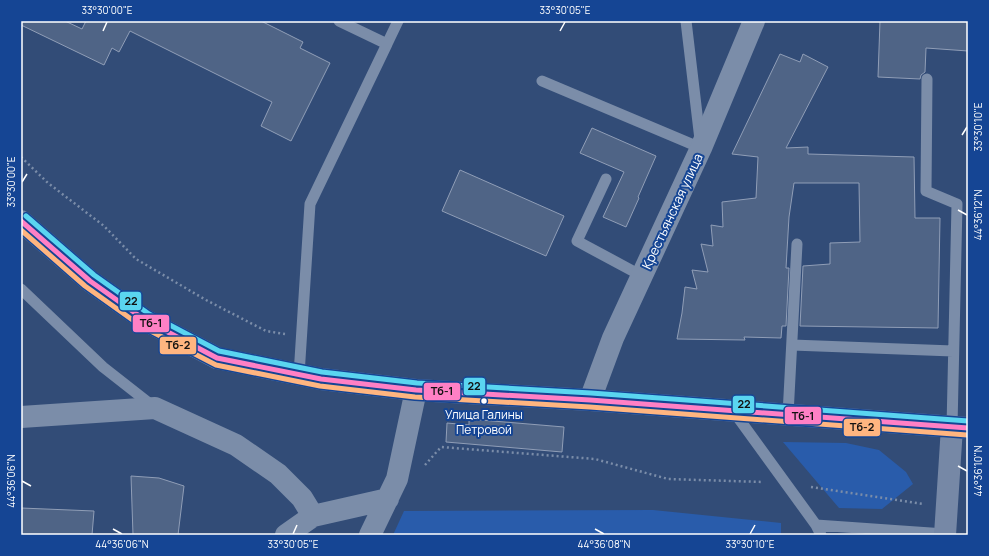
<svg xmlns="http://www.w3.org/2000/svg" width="989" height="556" font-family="Manrope,sans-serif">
  <rect width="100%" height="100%" fill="#324c77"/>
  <!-- green -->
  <path fill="#295cab" d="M 783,442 L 846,443 L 879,450 L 906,472 L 913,484 L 882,509 L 839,508 Z
    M 653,510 L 781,523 L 781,535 L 393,535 L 404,511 Z"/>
  <!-- building -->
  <path fill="#4f6486" stroke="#909eb7" d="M 21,21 L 65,21 L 82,29 L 86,21 L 261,21 L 303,42 L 300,48 L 330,63 L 291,141 L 261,126 L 272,102 L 130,31 L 119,52 L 112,48 L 104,65 L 21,25 Z
    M 880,21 L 968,21 L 968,51 L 926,48 L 925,72 L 921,75 L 920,79 L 878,77 Z
    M 780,54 L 800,62 L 803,54 L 828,67 L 786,148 L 808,147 L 808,154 L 914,157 L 915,218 L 940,218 L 938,328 L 800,326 L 803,266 L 830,264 L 830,243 L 860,242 L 859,183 L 794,183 L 789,217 L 786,268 L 789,268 L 786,326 L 782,326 L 781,338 L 744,337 L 745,340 L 677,339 L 682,313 L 685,287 L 697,289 L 692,270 L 708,272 L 701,244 L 713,246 L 711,225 L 723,227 L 722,202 L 756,198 L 758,157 L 732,154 Z
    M 592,128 L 656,156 L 638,197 L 639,198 L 626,227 L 603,217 L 624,172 L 580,153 Z
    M 460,170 L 564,216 L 546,256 L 442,211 Z
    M 469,419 L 564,427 L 562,452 L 446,442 L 447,423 L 469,425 Z
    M 131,476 L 159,478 L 184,486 L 178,535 L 133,535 Z
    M 21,508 L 94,511 L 92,535 L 21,535 Z"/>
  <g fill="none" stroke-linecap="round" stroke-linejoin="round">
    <!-- path -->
    <path stroke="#7b8da9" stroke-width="2.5" stroke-dasharray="2 3" stroke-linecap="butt" d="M 21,157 L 48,183 L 104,226 L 136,259 L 206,300 L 266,331 L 285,334
      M 425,465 L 441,447 L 595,459 L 668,479 L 763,482
      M 811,487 L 923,504"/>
    <!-- lane -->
    <path stroke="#7b8da9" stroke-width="11" d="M 387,44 L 398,21
      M 927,79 L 926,191 L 957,204 L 952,427
      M 542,81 L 701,148 L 686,21
      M 606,179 L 577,241 L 642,276
      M 21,289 L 103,367 L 154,407
      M 792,345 L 953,351
      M 299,375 L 310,204 L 387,44 L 339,21
      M 734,412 L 816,525 L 821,535
      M 788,415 L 797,244
      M 816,525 L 945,534"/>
    <!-- street -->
    <path stroke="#7b8da9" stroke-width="22" d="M 590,400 L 613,338 L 701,148 L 754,21
      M 21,417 L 155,408 L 236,445 L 278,474 L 302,498 L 313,516
      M 286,535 L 313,516 L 388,499
      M 370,535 L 397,479 L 416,390"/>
    <!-- secondary -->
    <path stroke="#7688a6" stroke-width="22" d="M 21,221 L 90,281 L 145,320 L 217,358 L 321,379 L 416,390 L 590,400 L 968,428
      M 945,535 L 952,427"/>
    <!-- bus-1 casing -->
    <g stroke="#154594" stroke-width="8">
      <path id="bus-1" d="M 21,221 L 90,281 L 145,320 L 217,358 L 321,379 L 416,390 L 590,400 L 968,428"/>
    </g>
    <!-- bus-2 casing -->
    <g stroke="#154594" stroke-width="8">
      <path id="bus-2" d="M 21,230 L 85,286 L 141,326 L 216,365 L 320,386 L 415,397 L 590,407 L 967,435"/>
    </g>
    <!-- bus-3 casing -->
    <g stroke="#154594" stroke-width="8">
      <path id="bus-3" d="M 26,216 L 94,275 L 149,314 L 219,351 L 322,372 L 417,383 L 591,393 L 968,421"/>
    </g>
    <!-- bus-1 -->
    <use href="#bus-1" stroke="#ff80c5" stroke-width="5"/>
    <!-- bus-2 -->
    <use href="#bus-2" stroke="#ffb580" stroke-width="5"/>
    <!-- bus-3 -->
    <use href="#bus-3" stroke="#5ad5f0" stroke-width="5"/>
  </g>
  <!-- ticks -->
  <path fill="none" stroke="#fff" stroke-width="1.5" d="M 103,31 L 107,22M 560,31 L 565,22M 962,135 L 967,127M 22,182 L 27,174M 958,210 L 967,215M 958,466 L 967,471M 22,481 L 31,486M 113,529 L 122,534M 595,529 L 604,534M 293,534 L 297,525M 750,534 L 755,525"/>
  <!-- markers -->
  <circle fill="#fff" stroke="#154594" stroke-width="1.5" cx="484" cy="401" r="3.5"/>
  <g text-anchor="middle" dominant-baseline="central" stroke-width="4" stroke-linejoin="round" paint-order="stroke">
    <!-- bus labels -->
    <g font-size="12" fill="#fff" stroke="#154594">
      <text x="484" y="414">Улица Галины<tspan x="484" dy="15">Петровой</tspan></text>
    </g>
    <!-- street labels -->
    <g font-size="13" fill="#fff" stroke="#154594">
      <text transform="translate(672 211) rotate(-65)">Крестьянская улица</text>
    </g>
  </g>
  <g stroke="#154594" stroke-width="1.5">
    <rect x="119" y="291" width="23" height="20" rx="4" fill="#5ad5f0"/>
    <rect x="132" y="314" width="38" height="19" rx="4" fill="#ff80c5"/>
    <rect x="159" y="336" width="38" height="19" rx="4" fill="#ffb580"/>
    <rect x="463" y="377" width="23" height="19" rx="4" fill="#5ad5f0"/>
    <rect x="423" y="382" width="38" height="19" rx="4" fill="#ff80c5"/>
    <rect x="732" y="395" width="23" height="19" rx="4" fill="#5ad5f0"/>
    <rect x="784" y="406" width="38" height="19" rx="4" fill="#ff80c5"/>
    <rect x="843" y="418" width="38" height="19" rx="4" fill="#ffb580"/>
  </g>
  <g font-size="11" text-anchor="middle" font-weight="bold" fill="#111">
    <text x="131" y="305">22</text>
    <text x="151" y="327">Тб-1</text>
    <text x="178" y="349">Тб-2</text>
    <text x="474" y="390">22</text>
    <text x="442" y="395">Тб-1</text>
    <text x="744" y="408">22</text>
    <text x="803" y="420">Тб-1</text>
    <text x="862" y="431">Тб-2</text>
  </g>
  <!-- border -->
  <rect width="989" height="556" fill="none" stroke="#154594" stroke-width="44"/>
  <rect x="22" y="22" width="945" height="512" fill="none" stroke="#fff" stroke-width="1.5"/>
  <g font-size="10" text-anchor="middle" fill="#fff">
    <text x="107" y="14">33°30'00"E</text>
    <text x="565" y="14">33°30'05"E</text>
    <text transform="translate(978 127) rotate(-90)" y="4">33°30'10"E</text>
    <text transform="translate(11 182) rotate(-90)" y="4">33°30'00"E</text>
    <text transform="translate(978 215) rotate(-90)" y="4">44°36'12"N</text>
    <text transform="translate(978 471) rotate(-90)" y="4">44°36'10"N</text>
    <text transform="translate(11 481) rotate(-90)" y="4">44°36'06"N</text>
    <text x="122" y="548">44°36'06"N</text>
    <text x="293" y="548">33°30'05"E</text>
    <text x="604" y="548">44°36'08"N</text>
    <text x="750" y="548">33°30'10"E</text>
  </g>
</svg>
